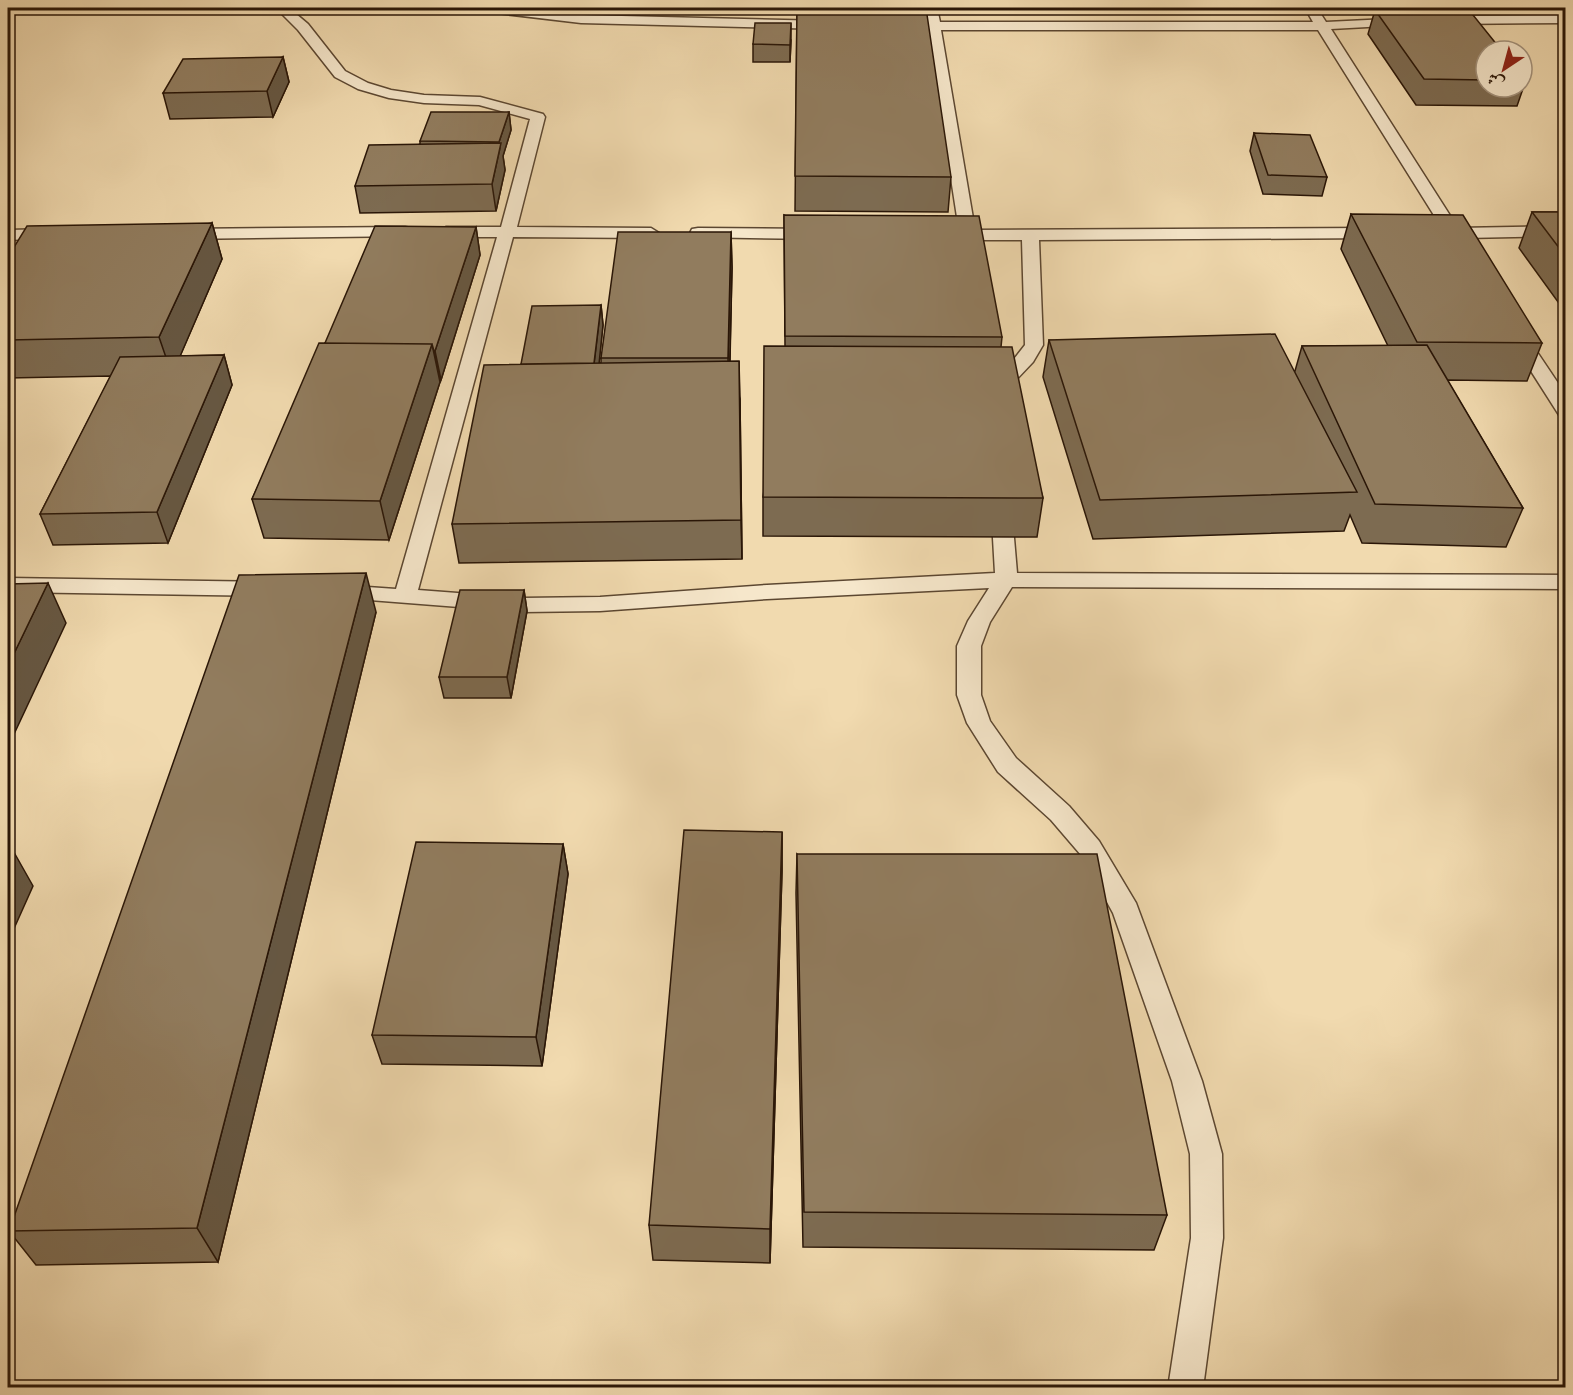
<svg xmlns="http://www.w3.org/2000/svg" width="1573" height="1395" font-family="'Sorts Mill Goudy',Amiri,serif">
  <rect width="100%" height="100%" fill="#f1daaf"/>
  <filter id="stains"><feTurbulence type="fractalNoise" baseFrequency=".00333" numOctaves="4"/><feColorMatrix values="0 0 0 0 .2 0 0 0 0 .09 0 0 0 0 .02 0 0 0 .5 -.17"/></filter>
  <radialGradient id="worn" r=".72"><stop offset=".6" stop-color="#630" stop-opacity="0"/><stop offset="1" stop-color="#630" stop-opacity=".3"/></radialGradient>
  <g fill="none" stroke-linecap="round" stroke-linejoin="round">
    <!-- lane casing -->
    <g stroke="#5c4731" stroke-width="3">
      <path id="lane" d="M 276,8 L 289,8 L 308,24 L 345,71 L 368,83 L 391,90 L 424,95 L 480,97 L 543,114 L 545,117 L 517,227 L 651,228 L 659,233 L 651,238 L 513,237 L 418,590 L 523,598 L 600,597 L 767,585 L 995,573 L 991,503 L 994,498 L 1001,497 L 1008,498 L 1011,503 L 1017,573 L 1566,575 L 1566,589 L 1012,587 L 990,622 L 981,646 L 981,695 L 990,721 L 1016,758 L 1069,806 L 1099,841 L 1136,903 L 1202,1081 L 1222,1154 L 1223,1238 L 1203,1388 L 1168,1388 L 1191,1238 L 1190,1154 L 1172,1081 L 1113,913 L 1081,855 L 1051,820 L 998,772 L 967,723 L 957,695 L 957,646 L 968,621 L 989,588 L 767,599 L 600,611 L 523,612 L 331,597 L 328,592 L 331,587 L 339,585 L 396,589 L 497,237 L 446,237 L 438,232 L 446,227 L 501,227 L 530,119 L 479,105 L 424,103 L 389,98 L 358,89 L 335,77 L 298,30 Z
        M 481,8 L 517,8 L 581,15 L 828,21 L 835,25 L 828,29 L 581,23 L 488,12 Z
        M 925,8 L 937,8 L 940,22 L 1313,22 L 1305,8 L 1317,8 L 1326,22 L 1409,18 L 1411,21 L 1409,24 L 1404,25 L 1331,29 L 1458,228 L 1566,226 L 1566,236 L 1465,238 L 1467,242 L 1459,247 L 1453,246 L 1448,238 L 1436,237 L 1434,233 L 1442,228 L 1318,30 L 941,30 L 975,230 L 1377,228 L 1385,233 L 1377,238 L 1039,240 L 1043,345 L 1033,362 L 1014,382 L 1006,398 L 992,398 L 989,394 L 992,387 L 1025,345 L 1022,240 L 950,240 L 942,235 L 944,231 L 959,230 L 928,30 L 896,30 L 889,26 L 896,22 L 927,22 Z
        M 1566,15 L 1566,23 L 1445,24 L 1438,20 L 1445,16 Z
        M 405,227 L 411,228 L 413,232 L 411,236 L 182,239 L 174,234 L 182,229 Z
        M 698,228 L 816,229 L 824,234 L 816,239 L 692,237 L 690,233 L 692,229 Z
        M 54,229 L 60,230 L 62,234 L 60,238 L 8,240 L 8,230 Z
        M 1517,330 L 1523,331 L 1566,395 L 1566,417 L 1559,415 L 1508,335 L 1511,331 Z
        M 8,578 L 265,582 L 273,584 L 276,589 L 273,594 L 265,596 L 8,592 Z"/>
    </g>
    <!-- street casing -->
    <g stroke="#5c4731" stroke-width="3">
      <path id="street" d="M 8,8 L 20,8 L 14,15 L 8,16 Z"/>
    </g>
    <!-- lane -->
    <use href="#lane" fill="#f6e7cb" fill-rule="evenodd"/>
    <!-- street -->
    <use href="#street" fill="#f6e7cb" fill-rule="evenodd"/>
  </g>
  <!-- wall -->
  <path fill="#7d6b51" stroke="#2a1607" stroke-width="1.5" d="M 797,8 L 951,177 L 948,212 L 795,211 Z
    M 1135,8 L 1296,8 L 1136,10 Z
    M 1375,10 L 1486,51 L 1486,87 L 1522,87 L 1522,75 L 1526,80 L 1517,106 L 1416,105 L 1368,34 Z
    M 791,40 L 790,62 L 753,62 L 753,44 Z
    M 283,57 L 289,82 L 273,117 L 170,119 L 163,93 Z
    M 509,112 L 511,130 L 503,156 L 505,170 L 496,211 L 360,213 L 355,186 L 420,144 L 420,141 Z
    M 1254,133 L 1327,177 L 1322,196 L 1263,194 L 1250,151 Z
    M 1532,212 L 1566,212 L 1566,313 L 1519,248 Z
    M 1351,214 L 1542,343 L 1527,381 L 1447,380 L 1523,508 L 1506,547 L 1362,543 L 1350,515 L 1344,531 L 1093,539 L 1043,377 L 1049,340 L 1295,371 L 1302,346 L 1388,346 L 1341,249 Z
    M 784,215 L 1002,337 L 1001,347 L 1043,498 L 1037,537 L 763,536 L 763,497 L 785,346 Z
    M 212,223 L 222,259 L 180,356 L 224,355 L 232,385 L 168,543 L 53,545 L 40,514 L 111,376 L 8,378 L 8,257 Z
    M 476,227 L 480,255 L 441,380 L 439,380 L 440,382 L 389,540 L 264,538 L 252,499 L 325,343 Z
    M 731,232 L 732,268 L 730,362 L 740,399 L 742,559 L 459,563 L 452,524 L 521,364 L 601,305 L 603,325 L 599,363 L 601,363 L 601,358 Z
    M 524,590 L 527,611 L 511,698 L 444,698 L 439,677 Z
    M 376,612 L 218,1262 L 36,1265 L 9,1231 Z
    M 782,832 L 782,871 L 770,1263 L 653,1260 L 649,1225 Z
    M 563,844 L 568,874 L 542,1066 L 382,1064 L 372,1035 Z
    M 797,854 L 1167,1215 L 1154,1250 L 803,1247 L 796,893 Z"/>
  <!-- shaded-wall -->
  <path fill="#665742" stroke="#2a1607" stroke-width="1.5" d="M 791,23 L 791,40 L 790,62 L 790,45 Z
    M 283,57 L 289,82 L 273,117 L 267,91 Z
    M 509,112 L 511,130 L 503,156 L 505,170 L 496,211 L 492,184 L 500,148 L 499,142 Z
    M 212,223 L 222,259 L 172,375 L 159,337 Z
    M 476,227 L 480,255 L 441,380 L 435,351 Z
    M 731,232 L 732,268 L 729,395 L 728,358 Z
    M 601,305 L 603,325 L 596,393 L 593,373 Z
    M 432,344 L 440,382 L 389,540 L 380,501 Z
    M 224,355 L 232,385 L 168,543 L 157,512 Z
    M 739,361 L 740,399 L 742,559 L 741,520 Z
    M 366,573 L 376,612 L 218,1262 L 197,1228 Z
    M 48,583 L 66,623 L 8,747 L 8,666 Z
    M 524,590 L 527,611 L 511,698 L 507,677 Z
    M 782,832 L 782,871 L 770,1263 L 770,1229 Z
    M 563,844 L 568,874 L 542,1066 L 536,1037 Z
    M 11,847 L 33,886 L 8,942 L 8,855 Z"/>
  <!-- building -->
  <path fill="#917c5e" stroke="#2a1607" stroke-width="1.5" d="M 797,8 L 926,8 L 951,177 L 795,176 Z
    M 1375,10 L 1469,10 L 1502,51 L 1486,51 L 1486,80 L 1424,79 Z
    M 755,23 L 791,23 L 790,45 L 753,44 Z
    M 283,57 L 267,91 L 163,93 L 183,59 Z
    M 431,112 L 509,112 L 499,142 L 420,141 Z
    M 1254,133 L 1310,135 L 1327,177 L 1268,175 Z
    M 501,143 L 492,184 L 355,186 L 369,145 Z
    M 1532,212 L 1566,212 L 1566,257 Z
    M 1351,214 L 1463,215 L 1542,343 L 1417,342 Z
    M 784,215 L 979,216 L 1002,337 L 785,336 Z
    M 212,223 L 159,337 L 8,340 L 8,257 L 27,226 Z
    M 375,226 L 476,227 L 435,351 L 434,351 L 432,344 L 325,343 Z
    M 618,232 L 731,232 L 728,358 L 601,358 Z
    M 601,305 L 594,363 L 521,364 L 532,306 Z
    M 1275,334 L 1357,492 L 1100,500 L 1049,340 Z
    M 319,343 L 432,344 L 380,501 L 252,499 Z
    M 1427,345 L 1523,508 L 1375,504 L 1302,346 Z
    M 764,346 L 1012,347 L 1043,498 L 763,497 Z
    M 224,355 L 157,512 L 40,514 L 120,357 Z
    M 739,361 L 741,520 L 452,524 L 484,365 Z
    M 366,573 L 197,1228 L 9,1231 L 239,575 Z
    M 48,583 L 8,666 L 8,584 Z
    M 460,590 L 524,590 L 507,677 L 439,677 Z
    M 684,830 L 782,832 L 770,1229 L 649,1225 Z
    M 416,842 L 563,844 L 536,1037 L 372,1035 Z
    M 8,847 L 11,847 L 8,855 Z
    M 797,854 L 1097,854 L 1167,1215 L 804,1212 Z"/>
  <!-- margin -->
  <rect width="1573" height="1395" fill="none" stroke="#f1daaf" stroke-width="30"/>
  <rect x="9" y="9" width="1555" height="1377" fill="none" stroke="#2a1607" stroke-width="3"/>
  <rect x="15" y="15" width="1543" height="1365" fill="none" stroke="#2a1607" stroke-width="1.5"/>
  <!-- north arrow -->
  <g transform="translate(1504 69) rotate(216)"><circle r="28" fill="#f6e7cb" stroke="#a4937d" stroke-width="1.5"/>
  <path d="M0-4.5L10 22L0 15L-10 22Z" fill="#8f2418"/>
  <text y="-9" font-size="16" font-weight="bold" text-anchor="middle" fill="#2a1607">ش</text>
  </g>
  <rect width="100%" height="100%" filter="url(#stains)"/>
  <rect width="100%" height="100%" fill="url(#worn)"/>
</svg>
